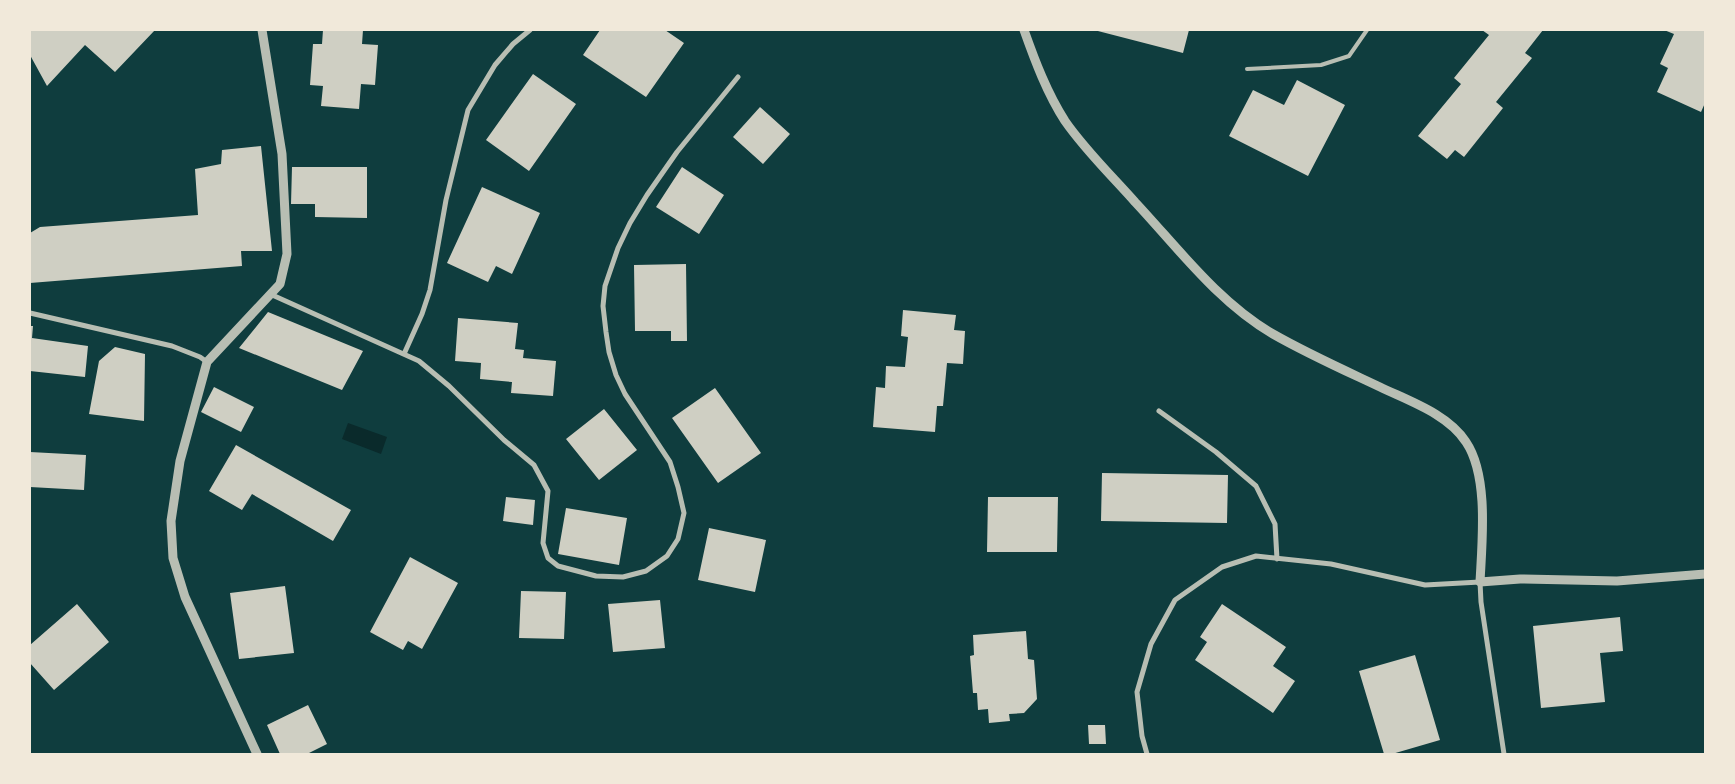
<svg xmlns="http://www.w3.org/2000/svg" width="1735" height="784" font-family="'Zilla Slab',serif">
  <rect width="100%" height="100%" fill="#0f3d3e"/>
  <!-- water -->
  <path fill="#0a2a2b" d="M 348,423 L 387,437 L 381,454 L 342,439 Z"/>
  <!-- building -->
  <path fill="#cfcfc3" d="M 31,30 L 155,30 L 115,72 L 85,45 L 47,86 L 30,55 Z
    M 323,30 L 363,30 L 362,44 L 378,45 L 375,85 L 361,84 L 359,109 L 321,106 L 323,86 L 310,85 L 313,44 L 322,44 Z
    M 600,30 L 614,30 L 616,31 L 617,30 L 665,30 L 684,43 L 646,97 L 583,55 Z
    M 1094,30 L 1189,30 L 1183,53 Z
    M 1482,30 L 1543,30 L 1525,53 L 1532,58 L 1496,102 L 1503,108 L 1464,157 L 1455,150 L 1447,159 L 1418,136 L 1461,84 L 1454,78 L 1489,35 Z
    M 1664,30 L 1705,30 L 1705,103 L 1701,112 L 1657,92 L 1668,68 L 1660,64 L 1674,34 Z
    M 533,74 L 576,104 L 529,171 L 486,140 Z
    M 1297,80 L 1345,105 L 1308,176 L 1229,136 L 1253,90 L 1284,105 Z
    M 760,107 L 790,134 L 763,164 L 733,137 Z
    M 261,146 L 272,251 L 241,251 L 242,266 L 30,283 L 30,233 L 40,227 L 198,215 L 195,169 L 221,164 L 222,150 Z
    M 292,167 L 367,167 L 367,218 L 315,217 L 315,204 L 291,204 Z
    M 682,167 L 724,195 L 699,234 L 656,207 Z
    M 482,187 L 540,213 L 512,274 L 496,266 L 488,282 L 447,263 Z
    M 686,264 L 687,341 L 671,341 L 671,331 L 635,331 L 634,265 Z
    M 903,310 L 956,315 L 954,330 L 965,331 L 963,364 L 947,363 L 943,406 L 937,406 L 935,432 L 873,427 L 876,387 L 885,388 L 886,366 L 905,367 L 908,337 L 901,336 Z
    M 268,312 L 363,351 L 342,390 L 239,348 Z
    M 458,318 L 518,323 L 515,349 L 524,350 L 523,358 L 556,361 L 553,396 L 511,393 L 512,382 L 480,379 L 481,363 L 455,361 Z
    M 30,326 L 33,326 L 32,338 L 88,346 L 85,377 L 30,371 Z
    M 115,347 L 145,354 L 144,421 L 89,414 L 99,361 Z
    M 214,387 L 254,407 L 241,432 L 201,412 Z
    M 715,388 L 761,453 L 718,483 L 672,418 Z
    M 604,409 L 637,450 L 599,480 L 566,439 Z
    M 236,445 L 351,510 L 333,541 L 252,494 L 242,510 L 209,491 Z
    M 30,452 L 86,455 L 84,490 L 30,487 Z
    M 1102,473 L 1228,475 L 1227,523 L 1101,521 Z
    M 506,497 L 535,500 L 533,525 L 503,521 Z
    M 988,497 L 1058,497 L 1057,552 L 987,552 Z
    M 566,508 L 627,518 L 619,565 L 558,554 Z
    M 709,528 L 766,540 L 755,592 L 698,580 Z
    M 410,557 L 458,583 L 422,649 L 408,641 L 403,650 L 370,632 Z
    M 285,586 L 294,653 L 239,659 L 230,593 Z
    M 521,591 L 566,592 L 564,639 L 519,638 Z
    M 660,600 L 665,648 L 613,652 L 608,604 Z
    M 77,604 L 109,642 L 54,690 L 30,663 L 30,645 Z
    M 1222,604 L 1286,647 L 1273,666 L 1295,681 L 1273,713 L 1195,660 L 1207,642 L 1200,637 Z
    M 1620,617 L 1623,651 L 1600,653 L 1605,702 L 1541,708 L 1533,626 Z
    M 1026,631 L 1028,659 L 1034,660 L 1037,699 L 1024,713 L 1009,714 L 1010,721 L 989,723 L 988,709 L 978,710 L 977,693 L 973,693 L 970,656 L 974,655 L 973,635 Z
    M 1415,655 L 1440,740 L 1392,754 L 1384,754 L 1359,671 Z
    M 308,705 L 327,744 L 307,754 L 280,754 L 267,725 Z
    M 1088,725 L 1105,725 L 1106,744 L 1089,744 Z"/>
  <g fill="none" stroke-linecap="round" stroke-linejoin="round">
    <!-- service -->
    <path stroke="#b8beb3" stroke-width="4" d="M 1247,69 L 1321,65 L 1349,56 L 1367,30"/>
    <!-- minor -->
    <path stroke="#b8beb3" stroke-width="5" d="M 270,294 L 419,361 L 449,386 L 504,440 L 534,465 L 548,491 L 543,543 L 548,558 L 558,566 L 596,576 L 623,577 L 646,571 L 667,556 L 678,539 L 684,513 L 678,487 L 670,462 L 625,394 L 616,375 L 609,352 L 606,332 L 603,306 L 605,286 L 618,248 L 630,223 L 647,195 L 677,152 L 738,77
      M 30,313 L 172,346 L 200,357 L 207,362
      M 404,354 L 422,314 L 430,290 L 446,200 L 468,110 L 495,65 L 513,44 L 530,30
      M 1159,411 L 1216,452 L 1256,486 L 1275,524 L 1277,559
      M 1147,754 L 1142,736 L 1137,692 L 1151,644 L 1175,600 L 1222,567 L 1256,556 L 1331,564 L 1425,585 L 1480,582 L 1481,602 L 1504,754"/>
    <!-- tertiary -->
    <path stroke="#b8beb3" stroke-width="9" d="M 1024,30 C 1035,61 1047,93 1065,121 C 1085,150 1112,176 1135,202 C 1178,248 1218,302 1273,334 C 1308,354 1344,370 1380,387 C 1409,401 1448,414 1466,442 C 1489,476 1482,542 1480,582 L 1520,579 L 1617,581 L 1705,574
      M 257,754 L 185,597 L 173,558 L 171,521 L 180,461 L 207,362 L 280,284 L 287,254 L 282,154 L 262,30"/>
  </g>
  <!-- border -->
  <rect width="1735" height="784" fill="none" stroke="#f1e9da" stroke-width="62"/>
</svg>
